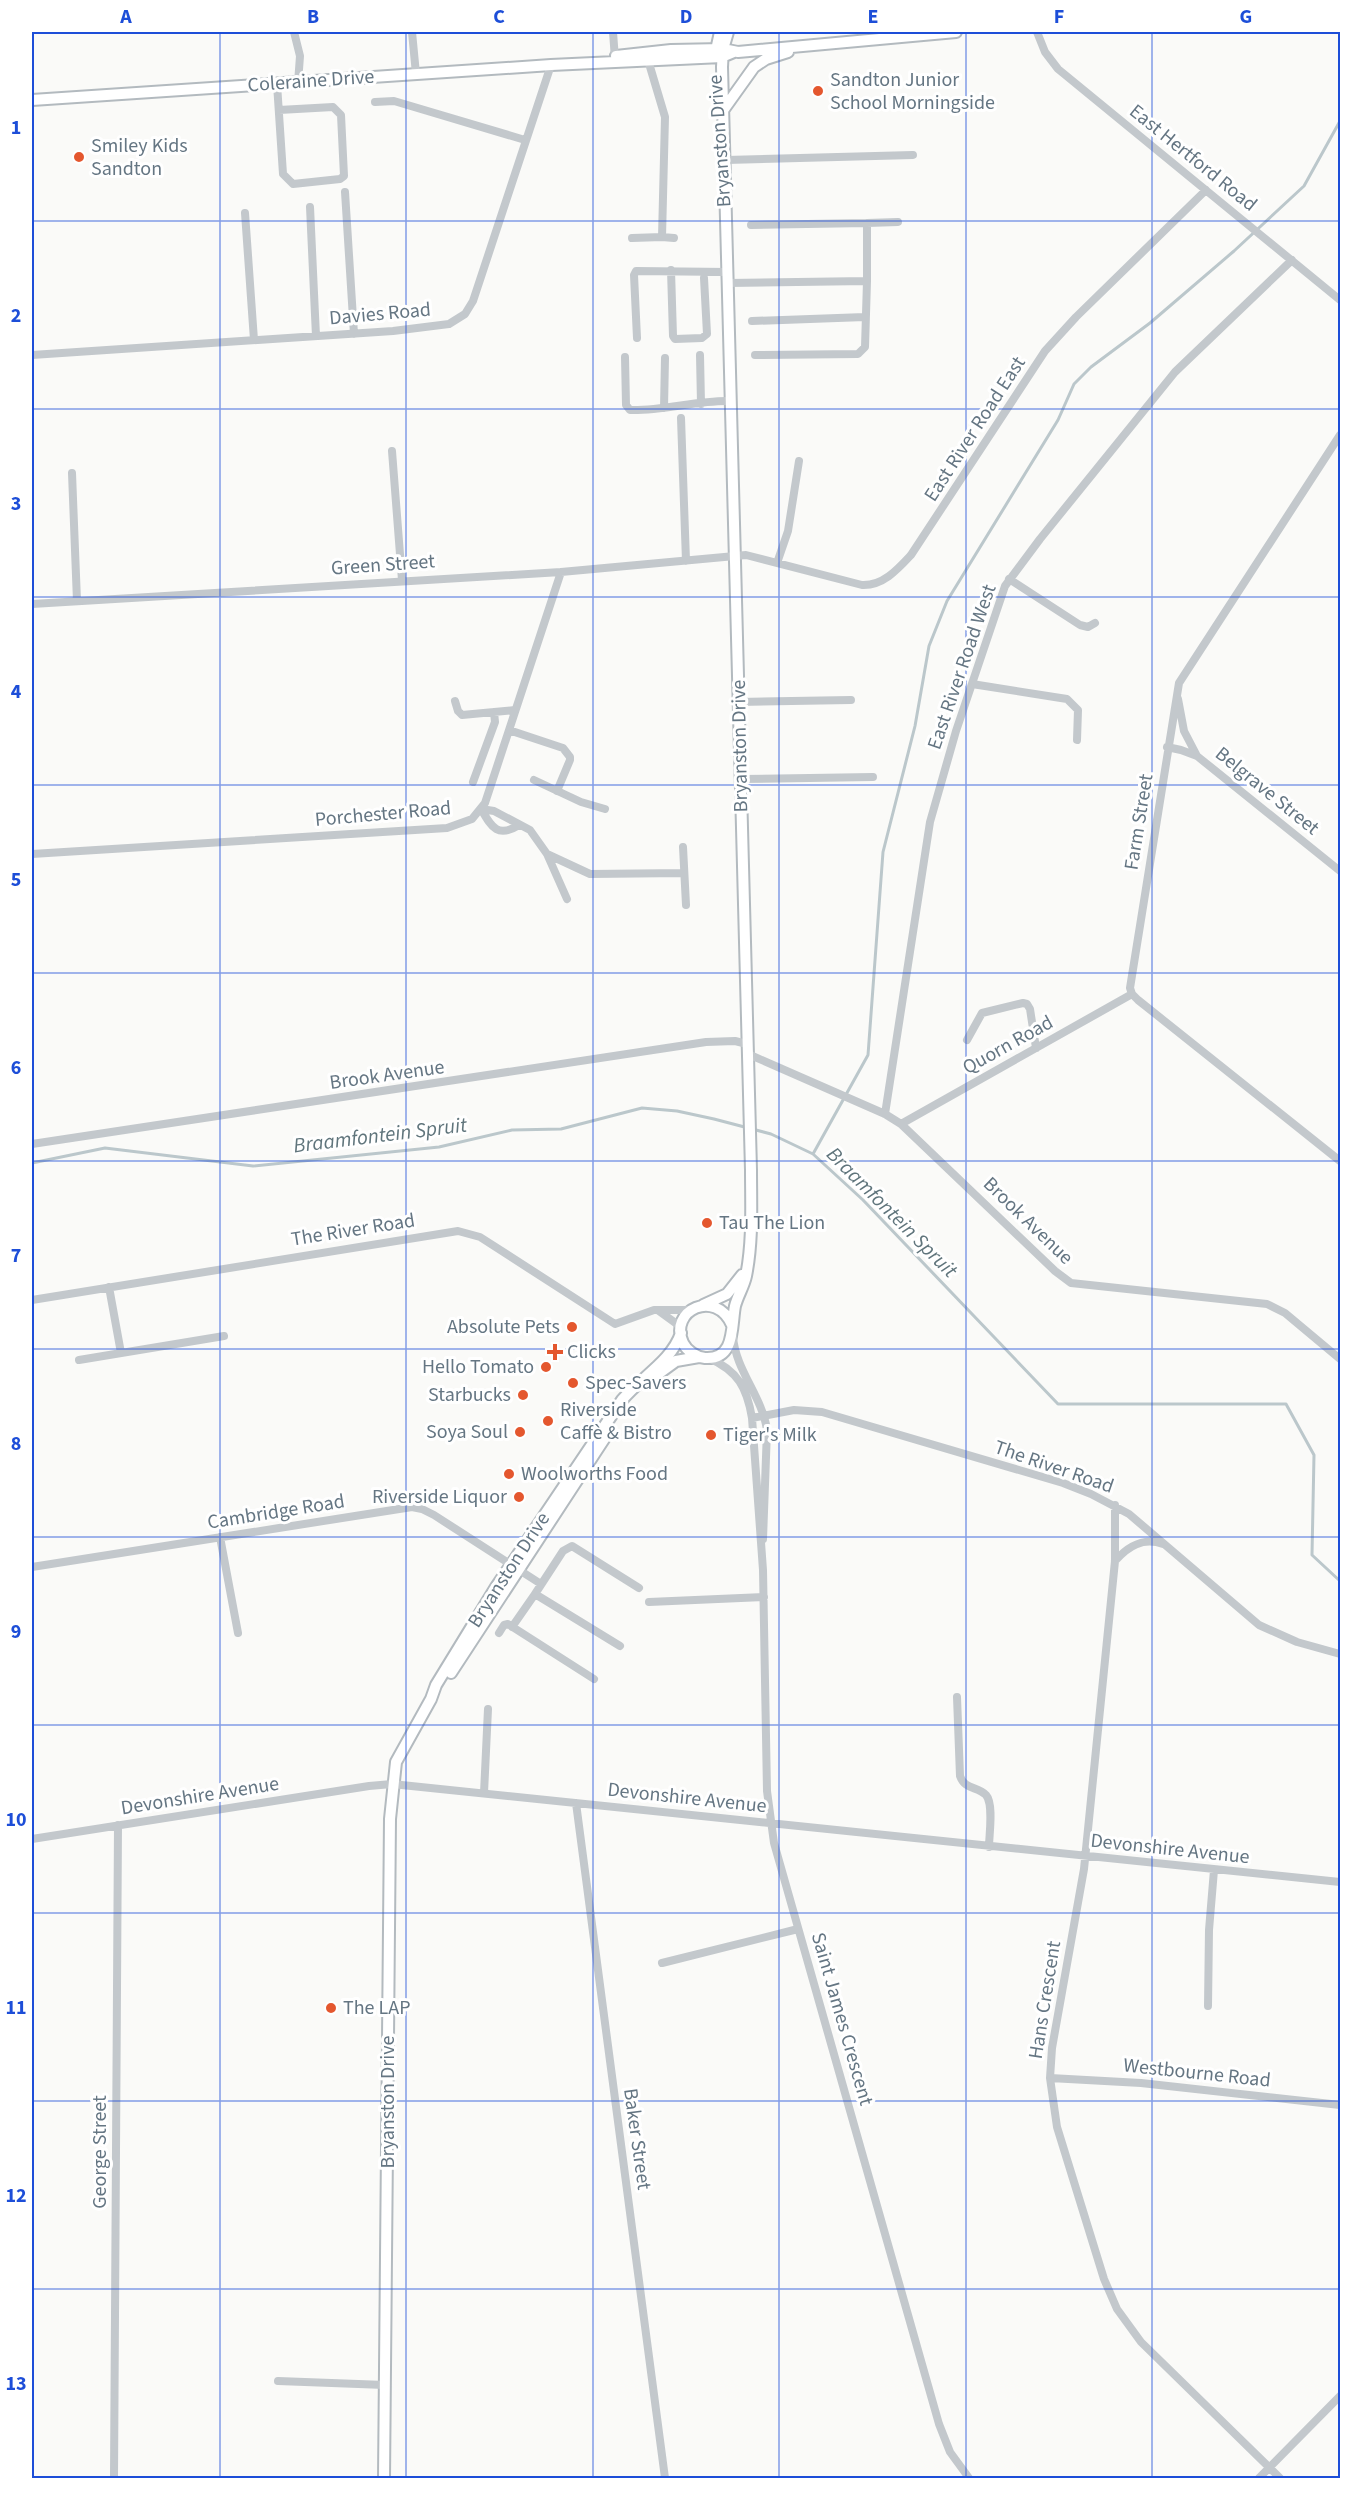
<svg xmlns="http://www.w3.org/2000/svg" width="1372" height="2510" font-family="'Source Sans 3',sans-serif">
  <rect width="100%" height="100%" fill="#fafaf8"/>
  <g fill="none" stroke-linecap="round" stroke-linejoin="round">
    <!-- stream -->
    <path stroke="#bbc7cb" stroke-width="3" d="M 813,1154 L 868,1055 L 883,852 L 915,726 L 929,646 L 947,601 L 1058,420 L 1074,384 L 1091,367 L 1150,323 L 1234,251 L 1304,186 L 1340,121
      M 32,1163 L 105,1148 L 253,1166 L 439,1147 L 512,1130 L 561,1129 L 642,1108 L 677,1111 L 714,1119 L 771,1134 L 813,1154 L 863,1200 L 1058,1404 L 1286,1404 L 1314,1455 L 1312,1555 L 1340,1581"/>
    <!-- secondary casing -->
    <g stroke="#b3babf" stroke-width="14">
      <path id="secondary" d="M 728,32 L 723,49 L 722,67 L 751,1170 C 751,1205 753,1241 746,1276 C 744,1286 738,1295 735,1306 C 731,1326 736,1360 705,1358 C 696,1357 687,1351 683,1343 C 668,1310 716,1288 732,1325
        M 716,50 L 720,32
        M 616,56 L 671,50 L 723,49 L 738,52 L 956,32
        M 32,100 L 551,65 L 722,57 L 734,52
        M 724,109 L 754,67 L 766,59 L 788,52
        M 703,1305 L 727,1294 L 742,1275
        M 654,1377 L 676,1361 L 699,1357
        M 451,1673 L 610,1430
        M 384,2478 L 390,1819 L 396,1762 L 431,1699 L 436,1685 L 496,1587 L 622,1400 C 640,1378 672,1361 681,1333"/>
    </g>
    <!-- street -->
    <path stroke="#c3c8cc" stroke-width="8" d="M 294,32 L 300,56 L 298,83
      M 412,32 L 416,74
      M 613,32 L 615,59
      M 1037,32 L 1045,52 L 1058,69 L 1340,300
      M 277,84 L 283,174 L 293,184 L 340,179 L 344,176 L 341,115 L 333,107 L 279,110
      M 375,102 L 394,101 L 525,140
      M 726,160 L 913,155
      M 345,192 L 354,334
      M 310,207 L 316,336
      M 245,213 L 254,340
      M 867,223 L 898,222
      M 662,237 L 674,238
      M 632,238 L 662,237 L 665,117 L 648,60
      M 671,270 L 673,336 L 675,339 L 702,338 L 707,334 L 704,278
      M 728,283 L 867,281 L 867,223 L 751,225
      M 752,321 L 865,317
      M 637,338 L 634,275 L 636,271 L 728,272
      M 32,355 L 393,331 L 449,324 L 465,314 L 473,301 L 551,65
      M 700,355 L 701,404
      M 755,355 L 858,354 L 865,347 L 867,281
      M 625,357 L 626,405 L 630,410 C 664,411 697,400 730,401
      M 664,408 L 665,358
      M 681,418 L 686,561
      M 1340,435 L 1179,683 L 1130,988 L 1132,994 L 1138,1000 L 1340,1161
      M 392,451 L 402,580
      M 72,473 L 77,601
      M 777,563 L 788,531 L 799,461
      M 1009,579 L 1080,625 L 1088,627 L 1095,623
      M 32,604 L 561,572 L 746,555 L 862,585 C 883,586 898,569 911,555 L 1045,351 L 1076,317 L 1206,190
      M 972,684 L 1067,699 L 1078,710 L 1077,740
      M 1178,699 L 1184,731 L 1197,756
      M 455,701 L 458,711 L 462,715 L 515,710
      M 739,702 L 851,700
      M 509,730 L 563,748 L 570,757 L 570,760 L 557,791
      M 1167,747 L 1181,750 L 1197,756 L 1340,871
      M 741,779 L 873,777
      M 534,780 L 581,802 L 605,809
      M 473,782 L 495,722 L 494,712
      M 481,809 L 494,811 L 530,830 L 547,854 L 590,874 L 684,873
      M 481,809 C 492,828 498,838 519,825
      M 683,847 L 686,905
      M 32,854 L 447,828 L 472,819 L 485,803 L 561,572
      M 547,854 L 567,899
      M 967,1040 L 982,1013 L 1023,1003 L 1027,1004 L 1030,1009 L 1036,1048
      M 748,1054 L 885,1114 L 901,1124 L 1055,1271 L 1071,1283 L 1267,1304 L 1285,1313 L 1340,1359
      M 885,1114 L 930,822 L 956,731 L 1005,586 L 1040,539 L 1175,372 L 1292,260
      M 901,1124 L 1132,994
      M 32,1144 L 706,1042 L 735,1041 L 747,1044
      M 109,1287 L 121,1353
      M 32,1300 L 458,1231 L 480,1237 L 615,1324 L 654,1310 L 692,1310
      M 659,1311 L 681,1327
      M 733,1337 C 736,1371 762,1396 767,1430 L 763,1539
      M 709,1358 C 738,1371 747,1388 752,1418 L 763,1570 L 767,1791 L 774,1843 L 939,2424 L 950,2452 L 969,2478
      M 79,1360 L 224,1336
      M 752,1418 L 794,1410 L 822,1412 L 1063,1483 L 1091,1494 L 1129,1514 L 1259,1625 L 1297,1642 L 1340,1654
      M 1115,1505 L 1115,1561 L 1084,1869 L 1052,2048 L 1050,2078 L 1057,2127 L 1104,2279 L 1117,2309 L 1141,2342 L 1280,2478
      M 220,1537 L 238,1633
      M 1115,1561 C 1128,1546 1143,1537 1163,1544
      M 32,1567 L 412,1507 L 422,1509 L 434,1515 L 541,1584
      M 649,1602 L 764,1597
      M 512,1627 L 535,1594
      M 499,1633 L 504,1625 L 508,1624 L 594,1679
      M 620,1646 L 535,1594 L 563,1551 L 572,1546 L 639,1588
      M 957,1697 L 960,1776 C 965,1790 977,1786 986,1795 C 994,1804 989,1835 989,1847
      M 484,1793 L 488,1709
      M 576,1803 L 665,2478
      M 32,1839 L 369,1786 L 392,1784 L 1340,1882
      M 662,1963 L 798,1929
      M 1208,2006 L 1209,1930 L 1214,1870
      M 1050,2078 L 1141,2083 L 1340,2105
      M 278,2381 L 385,2385
      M 114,2478 L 118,1825
      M 1259,2478 L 1340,2396"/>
    <!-- secondary -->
    <use href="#secondary" stroke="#fff" stroke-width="10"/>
  </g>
  <!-- grid -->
  <path fill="none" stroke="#1d4ed8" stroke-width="1.5" stroke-opacity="0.55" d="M 220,32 L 220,2478M 406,32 L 406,2478M 593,32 L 593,2478M 779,32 L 779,2478M 966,32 L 966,2478M 1152,32 L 1152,2478M 32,221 L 1340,221M 32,409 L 1340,409M 32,597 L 1340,597M 32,785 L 1340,785M 32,973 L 1340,973M 32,1161 L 1340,1161M 32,1349 L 1340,1349M 32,1537 L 1340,1537M 32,1725 L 1340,1725M 32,1913 L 1340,1913M 32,2101 L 1340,2101M 32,2289 L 1340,2289"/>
  <!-- markers -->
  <g fill="#e4572e" stroke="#fff" stroke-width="2">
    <circle cx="818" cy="91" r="6"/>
    <circle cx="79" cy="157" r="6"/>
    <circle cx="707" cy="1223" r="6"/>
    <circle cx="572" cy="1327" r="6"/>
    <path d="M552 1343h6v6h6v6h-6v6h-6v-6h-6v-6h6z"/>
    <circle cx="546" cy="1367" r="6"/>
    <circle cx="573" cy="1383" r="6"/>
    <circle cx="523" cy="1395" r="6"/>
    <circle cx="548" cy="1421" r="6"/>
    <circle cx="520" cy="1432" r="6"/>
    <circle cx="711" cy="1435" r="6"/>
    <circle cx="509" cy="1474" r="6"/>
    <circle cx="519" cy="1497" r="6"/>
    <circle cx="331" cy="2008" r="6"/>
  </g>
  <g text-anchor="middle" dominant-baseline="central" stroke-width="6" stroke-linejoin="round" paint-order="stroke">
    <!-- poi labels -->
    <g font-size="20" fill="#657683" stroke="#fff" text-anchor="start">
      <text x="830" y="80">Sandton Junior<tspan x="830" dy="23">School Morningside</tspan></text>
      <text x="91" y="146">Smiley Kids<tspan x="91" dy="23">Sandton</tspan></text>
      <text x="719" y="1223">Tau The Lion</text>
      <text x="560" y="1327" text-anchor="end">Absolute Pets</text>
      <text x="567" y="1352">Clicks</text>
      <text x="534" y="1367" text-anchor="end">Hello Tomato</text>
      <text x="585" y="1383">Spec-Savers</text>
      <text x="511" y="1395" text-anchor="end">Starbucks</text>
      <text x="560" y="1410">Riverside<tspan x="560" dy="23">Caffè &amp; Bistro</tspan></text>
      <text x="508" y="1432" text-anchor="end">Soya Soul</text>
      <text x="723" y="1435">Tiger's Milk</text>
      <text x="521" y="1474">Woolworths Food</text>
      <text x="507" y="1497" text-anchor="end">Riverside Liquor</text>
      <text x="343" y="2008">The LAP</text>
    </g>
    <!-- street labels -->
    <g font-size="20" fill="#657683" stroke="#fff">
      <text transform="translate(311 81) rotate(-4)">Coleraine Drive</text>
      <text transform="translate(720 141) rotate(-94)">Bryanston Drive</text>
      <text transform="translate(1193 158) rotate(39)">East Hertford Road</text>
      <text transform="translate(380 314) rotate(-5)">Davies Road</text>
      <text transform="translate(975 429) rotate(-57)">East River Road East</text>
      <text transform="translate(383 565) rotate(-4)">Green Street</text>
      <text transform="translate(962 667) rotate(-71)">East River Road West</text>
      <text transform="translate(740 746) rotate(-91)">Bryanston Drive</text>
      <text transform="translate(1267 791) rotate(39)">Belgrave Street</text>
      <text transform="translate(383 814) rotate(-5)">Porchester Road</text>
      <text transform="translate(1139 822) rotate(-81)">Farm Street</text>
      <text transform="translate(1008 1045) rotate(-29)">Quorn Road</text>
      <text transform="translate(387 1075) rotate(-8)">Brook Avenue</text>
      <text transform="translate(1028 1221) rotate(44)">Brook Avenue</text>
      <text transform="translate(353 1230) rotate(-9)">The River Road</text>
      <text transform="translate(1054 1467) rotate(19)">The River Road</text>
      <text transform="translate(276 1512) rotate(-9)">Cambridge Road</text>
      <text transform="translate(509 1570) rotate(-57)">Bryanston Drive</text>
      <text transform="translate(200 1796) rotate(-9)">Devonshire Avenue</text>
      <text transform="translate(687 1798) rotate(6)">Devonshire Avenue</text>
      <text transform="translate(1170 1849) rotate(6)">Devonshire Avenue</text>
      <text transform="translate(1045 2000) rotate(-81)">Hans Crescent</text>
      <text transform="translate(842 2019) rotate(74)">Saint James Crescent</text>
      <text transform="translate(1197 2073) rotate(6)">Westbourne Road</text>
      <text transform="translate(388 2102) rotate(-90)">Bryanston Drive</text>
      <text transform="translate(637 2139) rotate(82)">Baker Street</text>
      <text transform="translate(100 2152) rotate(-90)">George Street</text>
    </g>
    <!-- water labels -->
    <g font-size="21" font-style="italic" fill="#60757c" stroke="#fff">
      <text transform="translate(380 1135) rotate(-7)">Braamfontein Spruit</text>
      <text transform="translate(892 1212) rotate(45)">Braamfontein Spruit</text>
    </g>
  </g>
  <!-- border -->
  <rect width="1372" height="2510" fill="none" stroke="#ffffff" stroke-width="66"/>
  <rect x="33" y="33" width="1306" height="2444" fill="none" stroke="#1d4ed8" stroke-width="2"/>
  <g font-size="20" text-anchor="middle" font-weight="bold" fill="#1d4ed8">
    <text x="126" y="23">A</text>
    <text x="313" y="23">B</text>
    <text x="499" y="23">C</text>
    <text x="686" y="23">D</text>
    <text x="873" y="23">E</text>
    <text x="1059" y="23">F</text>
    <text x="1246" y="23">G</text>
    <text x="16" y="134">1</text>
    <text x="16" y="322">2</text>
    <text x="16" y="510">3</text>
    <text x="16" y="698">4</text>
    <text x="16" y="886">5</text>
    <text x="16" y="1074">6</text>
    <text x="16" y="1262">7</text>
    <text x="16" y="1450">8</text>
    <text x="16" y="1638">9</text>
    <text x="16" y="1826">10</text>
    <text x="16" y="2014">11</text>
    <text x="16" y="2202">12</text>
    <text x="16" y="2390">13</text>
  </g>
</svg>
